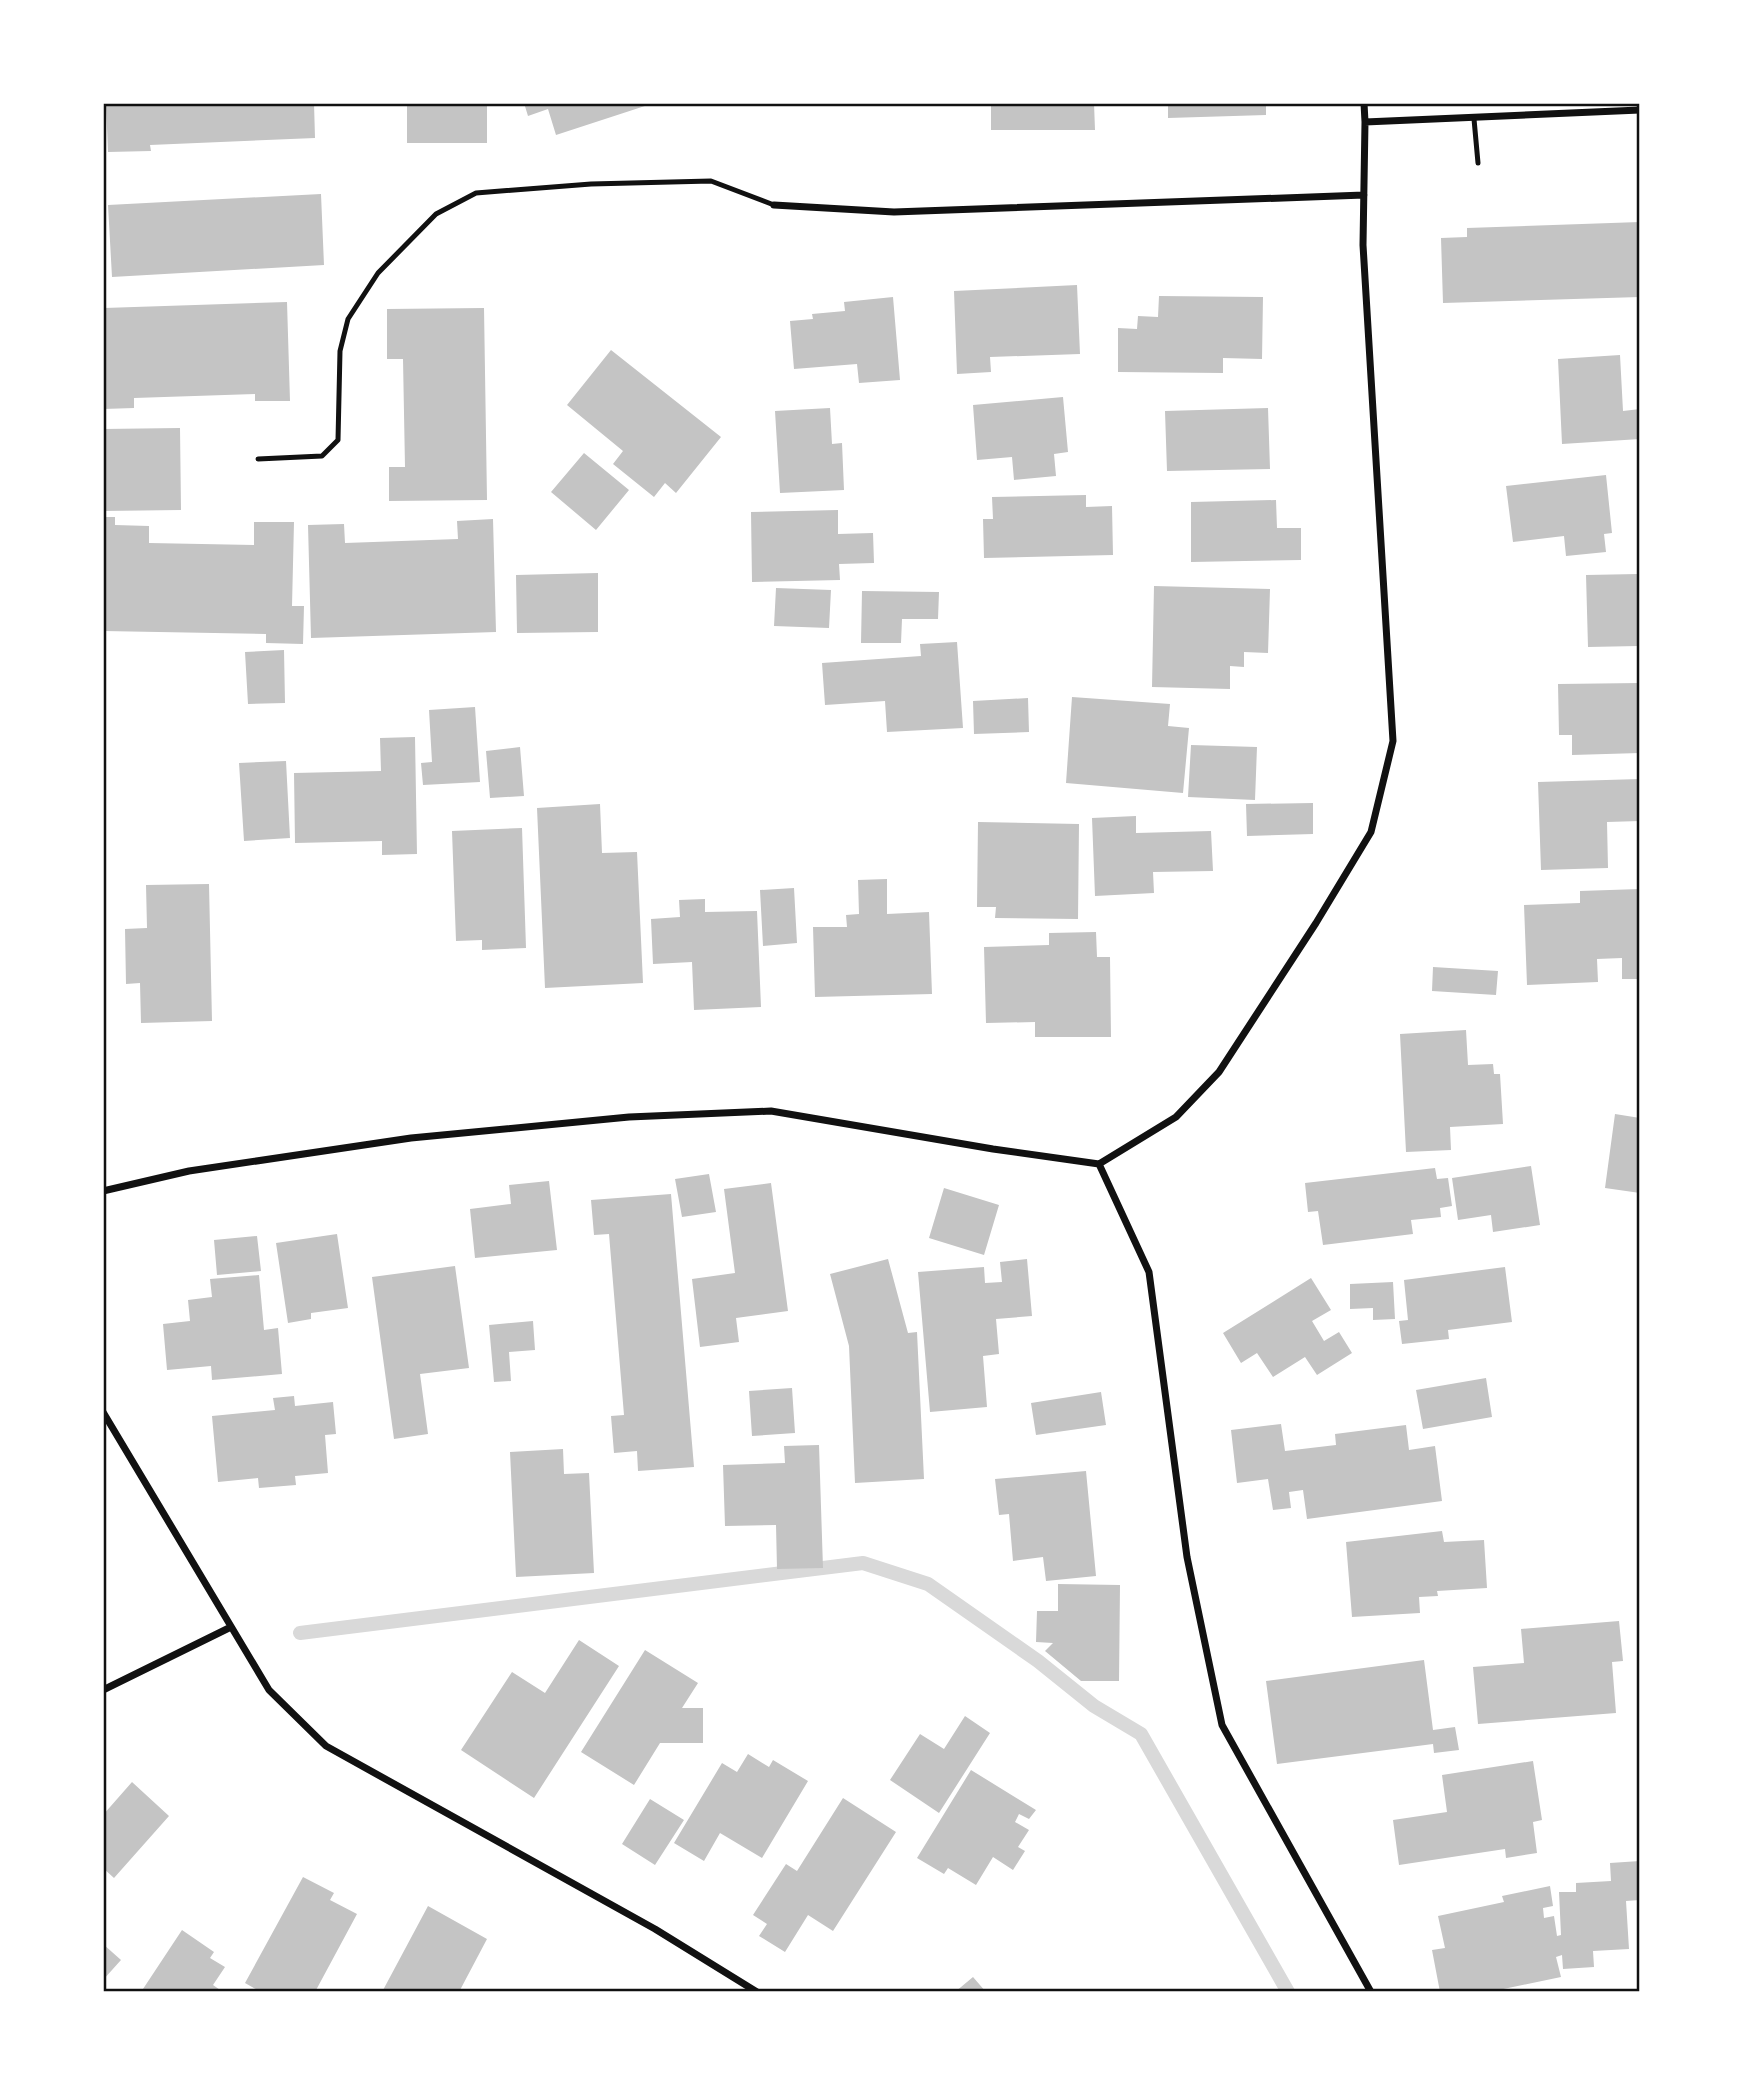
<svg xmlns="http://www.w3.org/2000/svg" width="1743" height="2095" font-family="'Asap Condensed',sans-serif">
  <rect width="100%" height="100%" fill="#fff"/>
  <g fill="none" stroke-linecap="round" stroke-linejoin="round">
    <!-- stream -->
    <path stroke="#d9d9d9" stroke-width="14" d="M 300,1633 L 863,1563 L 928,1584 L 1038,1661 L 1094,1706 L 1141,1734 L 1288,1992"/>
  </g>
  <!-- building -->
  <path fill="#c4c4c4" d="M 106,103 L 314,103 L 315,138 L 150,145 L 151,151 L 108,152 Z
    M 407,103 L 487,103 L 487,143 L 407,143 Z
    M 524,103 L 651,103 L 651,104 L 556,135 L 548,109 L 528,116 Z
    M 991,103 L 1094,103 L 1095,130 L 991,130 Z
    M 1147,103 L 1266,103 L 1266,115 L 1168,118 L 1168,106 L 1147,106 Z
    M 321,194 L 324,265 L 112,277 L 108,205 Z
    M 1640,222 L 1640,297 L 1443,303 L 1441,238 L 1467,237 L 1467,228 Z
    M 1077,285 L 1080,354 L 990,357 L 991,372 L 957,374 L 954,291 Z
    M 1159,296 L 1263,297 L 1262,359 L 1223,358 L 1223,373 L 1118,372 L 1118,328 L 1137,329 L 1138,316 L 1158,317 Z
    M 893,297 L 900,380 L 859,383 L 857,364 L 794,369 L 790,321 L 813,319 L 812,314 L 845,311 L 844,302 Z
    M 287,302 L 290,401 L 255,401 L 255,394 L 134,398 L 134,408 L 103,409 L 104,308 Z
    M 484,308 L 487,500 L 389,501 L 389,467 L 405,467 L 403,359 L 387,359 L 387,309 Z
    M 611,350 L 721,437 L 676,493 L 665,483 L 654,497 L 613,464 L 623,451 L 567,405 Z
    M 1620,355 L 1623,411 L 1640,409 L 1640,439 L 1562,444 L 1558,359 Z
    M 1063,397 L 1068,452 L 1054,454 L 1056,476 L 1014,480 L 1012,457 L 977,460 L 973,405 Z
    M 830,408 L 832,444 L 842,443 L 844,490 L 780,493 L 775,411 Z
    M 1268,408 L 1270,469 L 1167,471 L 1165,411 Z
    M 180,428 L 181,510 L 103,511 L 103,429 Z
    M 584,453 L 629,490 L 596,530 L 551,492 Z
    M 1606,475 L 1612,533 L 1604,534 L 1606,552 L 1566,556 L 1564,536 L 1513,542 L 1506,486 Z
    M 1086,495 L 1086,507 L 1112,506 L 1113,555 L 984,558 L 983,519 L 993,519 L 992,497 Z
    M 1276,500 L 1277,528 L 1301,528 L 1301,560 L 1191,562 L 1191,502 Z
    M 838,510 L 838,534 L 873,533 L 874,563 L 839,564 L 840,580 L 752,582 L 751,512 Z
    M 103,517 L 115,517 L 115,525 L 149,526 L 149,543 L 254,545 L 254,522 L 294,522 L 292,606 L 304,606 L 303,644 L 266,643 L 266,634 L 103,631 Z
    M 493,519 L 496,632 L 311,638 L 308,525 L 344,524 L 345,543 L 458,539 L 457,521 Z
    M 598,573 L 598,632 L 517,633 L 516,575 Z
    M 1638,574 L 1638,646 L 1588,647 L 1586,575 Z
    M 1154,586 L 1270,589 L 1268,653 L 1244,652 L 1244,667 L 1230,666 L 1230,689 L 1152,687 Z
    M 776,588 L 831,590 L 829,628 L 774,626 Z
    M 862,591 L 939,592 L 938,619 L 902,619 L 901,643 L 861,643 Z
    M 957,642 L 963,728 L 887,732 L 885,701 L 825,705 L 822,663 L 921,656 L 920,644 Z
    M 284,650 L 285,703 L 248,704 L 245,652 Z
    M 1640,683 L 1640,753 L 1572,755 L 1572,735 L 1559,735 L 1558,684 Z
    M 1072,697 L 1170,704 L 1168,726 L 1189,728 L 1183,793 L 1066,783 Z
    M 1028,698 L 1029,732 L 974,734 L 973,701 Z
    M 475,707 L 480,782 L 423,785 L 421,763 L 432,762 L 429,710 Z
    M 415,737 L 417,854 L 382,855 L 382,841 L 295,843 L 294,773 L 381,771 L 380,738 Z
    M 1191,745 L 1257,747 L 1255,800 L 1188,797 Z
    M 520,747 L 524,796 L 490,798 L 486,751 Z
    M 286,761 L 290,838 L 244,841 L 239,763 Z
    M 1640,779 L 1640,821 L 1607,822 L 1608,868 L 1541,870 L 1538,782 Z
    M 1313,803 L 1313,834 L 1247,836 L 1246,804 Z
    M 600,804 L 602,853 L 637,852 L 643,983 L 545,988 L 537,808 Z
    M 1136,816 L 1136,833 L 1211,831 L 1213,871 L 1153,872 L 1154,893 L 1095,896 L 1092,818 Z
    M 978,822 L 1079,824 L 1078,919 L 995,918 L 996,907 L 977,907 Z
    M 522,828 L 526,948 L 482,950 L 482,940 L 456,941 L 452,831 Z
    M 887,879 L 887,914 L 929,912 L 932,994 L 815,997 L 813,927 L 847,927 L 846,915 L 859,914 L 858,880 Z
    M 209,884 L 212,1021 L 141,1023 L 140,983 L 126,984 L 125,929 L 147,928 L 146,885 Z
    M 794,888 L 797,943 L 763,946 L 760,890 Z
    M 1640,889 L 1640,979 L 1622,979 L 1622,958 L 1597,959 L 1598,982 L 1527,985 L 1524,905 L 1580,903 L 1580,891 Z
    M 705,899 L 705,912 L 757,911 L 761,1007 L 694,1010 L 692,962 L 653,964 L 651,919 L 680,917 L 679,900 Z
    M 1096,932 L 1097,957 L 1110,957 L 1111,1037 L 1035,1037 L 1035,1022 L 986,1023 L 984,947 L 1049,945 L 1049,933 Z
    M 1433,967 L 1498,971 L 1496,995 L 1432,991 Z
    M 1466,1030 L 1468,1065 L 1493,1064 L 1494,1074 L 1500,1074 L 1503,1124 L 1450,1127 L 1451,1150 L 1406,1152 L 1400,1034 Z
    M 1615,1114 L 1640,1118 L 1640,1193 L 1605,1188 Z
    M 1531,1166 L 1540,1225 L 1493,1232 L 1491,1215 L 1458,1220 L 1452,1178 Z
    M 1435,1168 L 1437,1179 L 1448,1178 L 1452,1206 L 1440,1208 L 1441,1217 L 1411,1220 L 1413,1234 L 1323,1245 L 1318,1211 L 1308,1212 L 1305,1183 Z
    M 709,1174 L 716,1212 L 682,1217 L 675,1179 Z
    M 549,1181 L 557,1250 L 475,1258 L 470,1209 L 511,1204 L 509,1185 Z
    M 771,1183 L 788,1311 L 736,1318 L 739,1342 L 700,1347 L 692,1279 L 735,1273 L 724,1189 Z
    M 944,1188 L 999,1205 L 984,1255 L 929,1238 Z
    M 671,1194 L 694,1467 L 638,1471 L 637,1451 L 614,1453 L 611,1416 L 624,1415 L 609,1234 L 594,1235 L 591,1200 Z
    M 337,1234 L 348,1308 L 311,1313 L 311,1319 L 288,1323 L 276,1243 Z
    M 257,1236 L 261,1271 L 217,1275 L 214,1240 Z
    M 888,1259 L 908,1333 L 917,1332 L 924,1479 L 855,1483 L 849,1346 L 830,1274 Z
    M 1027,1259 L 1032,1316 L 996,1319 L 999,1354 L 983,1356 L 987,1407 L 930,1412 L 918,1272 L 984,1267 L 985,1283 L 1002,1282 L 1000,1262 Z
    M 455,1266 L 469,1368 L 420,1374 L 428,1434 L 394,1439 L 372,1277 Z
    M 1505,1267 L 1512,1322 L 1448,1330 L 1449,1339 L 1402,1344 L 1399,1321 L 1408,1320 L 1404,1280 Z
    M 259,1275 L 264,1330 L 278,1328 L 282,1374 L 212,1380 L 211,1366 L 167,1370 L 163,1324 L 190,1321 L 188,1300 L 212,1297 L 210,1279 Z
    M 1311,1278 L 1331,1310 L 1312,1321 L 1324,1341 L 1339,1332 L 1352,1353 L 1317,1375 L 1305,1357 L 1273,1377 L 1257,1353 L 1241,1363 L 1223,1333 Z
    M 1393,1282 L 1395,1319 L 1373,1320 L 1373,1308 L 1350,1309 L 1350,1284 Z
    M 533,1321 L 535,1350 L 509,1352 L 511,1381 L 494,1382 L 489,1325 Z
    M 1486,1378 L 1492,1417 L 1423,1429 L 1416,1390 Z
    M 792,1388 L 795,1433 L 752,1436 L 749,1391 Z
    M 1101,1392 L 1106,1425 L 1036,1435 L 1031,1403 Z
    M 294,1396 L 295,1406 L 333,1402 L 336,1434 L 325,1435 L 328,1473 L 295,1476 L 296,1485 L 259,1488 L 258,1478 L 218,1482 L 212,1416 L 275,1410 L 273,1398 Z
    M 1281,1424 L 1285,1451 L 1336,1445 L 1335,1434 L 1406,1425 L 1409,1450 L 1435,1446 L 1442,1501 L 1307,1519 L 1303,1490 L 1289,1492 L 1291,1508 L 1273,1510 L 1268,1479 L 1237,1483 L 1231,1430 Z
    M 819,1445 L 823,1568 L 777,1569 L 776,1525 L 725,1526 L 723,1465 L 785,1463 L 784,1446 Z
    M 563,1449 L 564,1474 L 589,1473 L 594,1573 L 516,1577 L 510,1452 Z
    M 1086,1471 L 1096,1576 L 1046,1581 L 1043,1557 L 1013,1561 L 1009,1514 L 999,1515 L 995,1479 Z
    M 1442,1531 L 1444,1542 L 1484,1540 L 1487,1588 L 1437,1591 L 1438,1596 L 1419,1597 L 1420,1613 L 1352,1617 L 1346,1542 Z
    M 1058,1584 L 1120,1585 L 1119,1681 L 1081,1681 L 1045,1651 L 1053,1643 L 1036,1642 L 1037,1611 L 1058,1611 Z
    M 1619,1621 L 1623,1661 L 1612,1662 L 1616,1713 L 1478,1724 L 1473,1667 L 1524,1663 L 1521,1629 Z
    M 579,1640 L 619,1666 L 534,1798 L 461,1750 L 512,1672 L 545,1693 Z
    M 645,1650 L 698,1683 L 682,1708 L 703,1708 L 703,1743 L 660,1743 L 634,1785 L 581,1752 Z
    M 1424,1660 L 1433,1730 L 1455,1727 L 1459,1750 L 1434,1753 L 1433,1744 L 1277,1764 L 1266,1681 Z
    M 965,1716 L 990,1733 L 939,1813 L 890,1780 L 920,1734 L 944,1749 Z
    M 748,1754 L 769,1767 L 773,1760 L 808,1781 L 762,1858 L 720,1833 L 704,1861 L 674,1843 L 722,1763 L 737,1772 Z
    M 1533,1761 L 1542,1820 L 1533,1822 L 1537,1853 L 1506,1858 L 1505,1849 L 1399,1865 L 1393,1820 L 1447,1812 L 1442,1775 Z
    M 971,1770 L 1036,1810 L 1029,1819 L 1019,1814 L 1015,1822 L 1029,1830 L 1018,1847 L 1025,1851 L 1013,1870 L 993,1857 L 976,1885 L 948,1868 L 944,1874 L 917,1858 Z
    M 132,1782 L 169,1816 L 114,1878 L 103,1868 L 103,1815 Z
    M 843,1798 L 896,1832 L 833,1931 L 808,1915 L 785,1952 L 759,1936 L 767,1924 L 753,1915 L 786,1864 L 797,1871 Z
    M 650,1799 L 684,1820 L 655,1865 L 622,1844 Z
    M 1640,1861 L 1640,1900 L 1626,1901 L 1629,1949 L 1593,1951 L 1594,1967 L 1563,1969 L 1562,1955 L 1556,1957 L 1561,1977 L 1489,1992 L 1440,1992 L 1432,1950 L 1445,1948 L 1438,1916 L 1504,1902 L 1502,1896 L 1550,1886 L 1553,1906 L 1543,1908 L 1544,1918 L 1554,1916 L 1557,1936 L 1561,1935 L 1559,1892 L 1576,1892 L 1576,1883 L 1611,1881 L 1610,1863 Z
    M 303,1877 L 334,1893 L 330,1900 L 357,1914 L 315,1992 L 261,1992 L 245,1983 Z
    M 428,1906 L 487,1939 L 459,1992 L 382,1992 Z
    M 182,1930 L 214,1952 L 210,1958 L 225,1967 L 213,1985 L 223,1992 L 141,1992 Z
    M 103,1944 L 121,1960 L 103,1980 Z
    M 973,1977 L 986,1992 L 955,1992 Z"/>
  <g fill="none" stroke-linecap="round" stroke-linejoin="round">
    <!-- service -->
    <path stroke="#111" stroke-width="5" d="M 1474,119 L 1478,163
      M 258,459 L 322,456 L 338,440 L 340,351 L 348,319 L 378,273 L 436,214 L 476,193 L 591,184 L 711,181 L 774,205"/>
    <!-- minor -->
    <path stroke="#111" stroke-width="7" d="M 1364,103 L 1365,122
      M 774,205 L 894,212 L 1364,195
      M 103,1191 L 189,1171 L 411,1138 L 629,1117 L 771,1111 L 993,1149 L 1099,1164
      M 103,1412 L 269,1690 L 326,1746 L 655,1929 L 757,1992
      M 103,1690 L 231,1627
      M 1371,1992 L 1222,1725 L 1187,1557 L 1149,1272 L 1099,1164 L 1176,1117 L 1219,1072 L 1316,923 L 1371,832 L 1393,741 L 1363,245 L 1365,122 L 1640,110"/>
  </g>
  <!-- border -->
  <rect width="1743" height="2095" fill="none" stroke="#ffffff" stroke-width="210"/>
  <rect x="105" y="105" width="1533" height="1885" fill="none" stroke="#111" stroke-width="2.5"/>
</svg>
